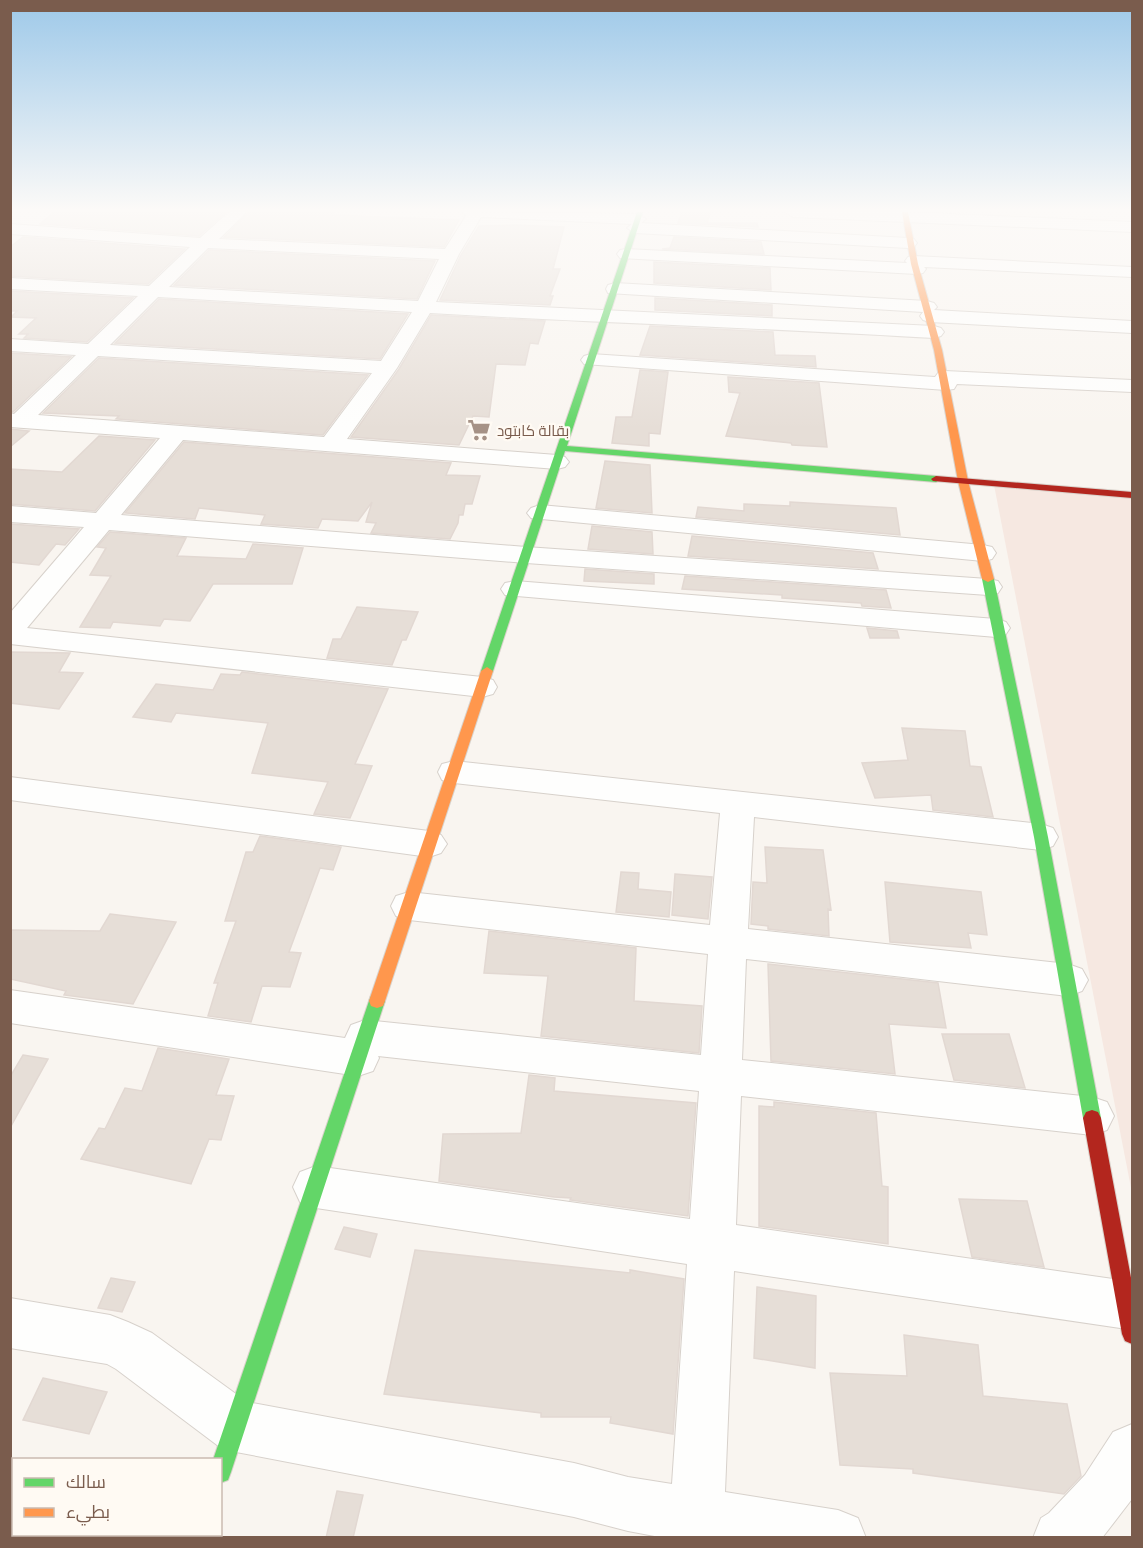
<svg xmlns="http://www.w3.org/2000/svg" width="1143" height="1548" font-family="Ubuntu,Cairo,sans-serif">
  <rect width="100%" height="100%" fill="#f9f5f0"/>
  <!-- commercial -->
  <path fill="#f6e8e1" d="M 994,485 L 1132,496 L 1132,1193 Z"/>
  <!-- building -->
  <path fill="#e6ded7" stroke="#e2d8d2" stroke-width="1.5" d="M 54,212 L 226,212 L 199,236 L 40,224 Z
    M 249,212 L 334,212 L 332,215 L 459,220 L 444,247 L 224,237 Z
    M 682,212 L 710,213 L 707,223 L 757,223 L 758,227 L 678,223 Z
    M 516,225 L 564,227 L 553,269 L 560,269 L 550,296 L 553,296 L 550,305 L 440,300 L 461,255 L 479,226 Z
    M 23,237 L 185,249 L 148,284 L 10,276 L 10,247 Z
    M 674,237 L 761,242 L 764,254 L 662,249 L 670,248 Z
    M 209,250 L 435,261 L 417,299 L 174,285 Z
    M 654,262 L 770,268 L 771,290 L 654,283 Z
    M 10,291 L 133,298 L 87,342 L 24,338 L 28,334 L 19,334 L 36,318 L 11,317 L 17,311 L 10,311 Z
    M 655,298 L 772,305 L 772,316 L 655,310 Z
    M 159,299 L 408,314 L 380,359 L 115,343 Z
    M 431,315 L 545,321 L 538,344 L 530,343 L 525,365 L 496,364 L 489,417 L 473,416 L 459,445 L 351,437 L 399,369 Z
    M 650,326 L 773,332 L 775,355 L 815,356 L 816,367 L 640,355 Z
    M 10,353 L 71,357 L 13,412 L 10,411 Z
    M 99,358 L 368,375 L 323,435 L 116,419 L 119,416 L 43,413 Z
    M 640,370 L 668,372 L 660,434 L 649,433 L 649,446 L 612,443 L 616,417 L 632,417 Z
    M 728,377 L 819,383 L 827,447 L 792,445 L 791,443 L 726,436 L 740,393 L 729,392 Z
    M 10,429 L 29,431 L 10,447 Z
    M 99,436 L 155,440 L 95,511 L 10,504 L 10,469 L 62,472 Z
    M 184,442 L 451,463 L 446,475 L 480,476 L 472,504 L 465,504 L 463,515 L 459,515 L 458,523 L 450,539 L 371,533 L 376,523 L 366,522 L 372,502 L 358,521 L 322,519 L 318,528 L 261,524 L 265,515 L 199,508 L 195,519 L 125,513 Z
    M 605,461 L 650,465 L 652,513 L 596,508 Z
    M 790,502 L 896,508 L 900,535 L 696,517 L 698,507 L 744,511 L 744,504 L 790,506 Z
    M 10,524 L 79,529 L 65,545 L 56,544 L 39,565 L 10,562 Z
    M 592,526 L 652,532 L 653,554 L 588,549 Z
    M 110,532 L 186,538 L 177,556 L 246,559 L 253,544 L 303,548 L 292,584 L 213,584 L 190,621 L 164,619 L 160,626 L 113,622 L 110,628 L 80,627 L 111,576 L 90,575 L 106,548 L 97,547 Z
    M 692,536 L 873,553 L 878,569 L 688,556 Z
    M 585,569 L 654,574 L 654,584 L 584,581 Z
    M 685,576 L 886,590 L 891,608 L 862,606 L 861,603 L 782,598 L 782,595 L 682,589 Z
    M 357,607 L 418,612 L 406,640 L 402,640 L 392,665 L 327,658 L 333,639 L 341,639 Z
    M 867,628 L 897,631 L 899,638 L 870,638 Z
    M 10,652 L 70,653 L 59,672 L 83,673 L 59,709 L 10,703 Z
    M 242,672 L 388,689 L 355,764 L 372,766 L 350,818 L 314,814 L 328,782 L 252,773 L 268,723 L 176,713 L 171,722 L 133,717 L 156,684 L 213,690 L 221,674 L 240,675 Z
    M 902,728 L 965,731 L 970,766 L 981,767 L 993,817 L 933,810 L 931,795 L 875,798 L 862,763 L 908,760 Z
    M 260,836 L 341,847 L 333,870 L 320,868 L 289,952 L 301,953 L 290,987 L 262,986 L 251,1022 L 208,1016 L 218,983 L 214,983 L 236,921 L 225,921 L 246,852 L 253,852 Z
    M 765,847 L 823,850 L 831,910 L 828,909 L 829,936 L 768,929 L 768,926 L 751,924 L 753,882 L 767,883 Z
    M 621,872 L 639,873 L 638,889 L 671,892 L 669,917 L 616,912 Z
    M 675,874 L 712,877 L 708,919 L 672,915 Z
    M 885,882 L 981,892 L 987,935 L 968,933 L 971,948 L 890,942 Z
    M 110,914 L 176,922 L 133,1004 L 64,995 L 66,991 L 10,979 L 10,930 L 100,931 Z
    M 489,931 L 636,948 L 634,1001 L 702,1006 L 699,1053 L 541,1036 L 548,976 L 484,973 Z
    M 768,964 L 938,983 L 946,1028 L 889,1024 L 895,1074 L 771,1061 Z
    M 942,1034 L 1009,1034 L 1025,1088 L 954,1080 Z
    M 158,1048 L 229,1059 L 216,1095 L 234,1096 L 221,1140 L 209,1139 L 191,1184 L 81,1159 L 99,1128 L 105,1129 L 125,1088 L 142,1091 Z
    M 23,1055 L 48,1059 L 10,1128 L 10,1077 Z
    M 529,1075 L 555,1078 L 554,1091 L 696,1103 L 688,1216 L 570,1200 L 571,1198 L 554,1197 L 439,1181 L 443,1134 L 521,1133 Z
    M 774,1102 L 876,1113 L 882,1186 L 888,1187 L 888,1244 L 759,1226 L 759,1106 L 774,1107 Z
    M 959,1199 L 1027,1201 L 1044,1267 L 972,1257 Z
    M 344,1227 L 377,1234 L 370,1257 L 335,1249 Z
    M 415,1250 L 630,1273 L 630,1270 L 684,1279 L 673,1434 L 610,1423 L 611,1417 L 541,1417 L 541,1413 L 384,1394 Z
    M 111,1278 L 135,1282 L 122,1312 L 98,1308 Z
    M 757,1287 L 816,1296 L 815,1368 L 754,1358 Z
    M 904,1335 L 978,1345 L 983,1396 L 1067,1404 L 1081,1476 L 1064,1494 L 913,1473 L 913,1469 L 840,1465 L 830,1373 L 907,1376 Z
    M 43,1378 L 107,1392 L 89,1434 L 23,1420 Z
    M 337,1491 L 363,1495 L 353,1538 L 326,1538 Z"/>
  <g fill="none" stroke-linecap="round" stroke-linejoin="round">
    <!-- street casing -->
    <g stroke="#d7d1cb" stroke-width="2">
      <path id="street" d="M 229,212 L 247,212 L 219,239 L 445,249 L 466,216 L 462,212 L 638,214 L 646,219 L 641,223 L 908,238 L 914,239 L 917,243 L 914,247 L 908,248 L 635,233 L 627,228 L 632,224 L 481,217 L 459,254 L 436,302 L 934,326 L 941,328 L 944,332 L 941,336 L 934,338 C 766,328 598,323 430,313 L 397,368 L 347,439 L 557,455 L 565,457 L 569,462 L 565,467 L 557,469 L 183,440 L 121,515 L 526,547 L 988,579 L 998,581 L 1002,587 L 998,593 L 988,595 L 526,563 L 109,530 L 27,628 L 482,677 L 493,680 L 497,687 L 493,694 L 482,697 L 10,644 L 10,613 L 84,527 L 10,522 L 10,506 L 96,513 L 160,438 L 10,427 L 10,413 L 14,414 L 76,355 L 10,351 L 10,339 L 88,344 L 138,296 L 10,289 L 10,278 L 149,286 L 190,247 L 10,234 L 10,224 L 200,238 ZM 208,248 L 439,259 L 418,301 L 169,287 ZM 158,297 L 412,312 L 381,361 L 110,345 ZM 98,356 L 372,373 L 324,437 L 38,415 Z
        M 785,212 L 906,212 L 1132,222 L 1132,232 L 793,217 Z
        M 626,249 L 907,263 L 905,261 L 908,257 L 914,256 L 1132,267 L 1132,277 L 924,267 L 926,269 L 923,273 L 917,274 L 620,258 L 617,254 L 620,250 Z
        M 615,283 L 927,301 L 934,303 L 937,307 L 934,310 L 1132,321 L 1132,333 L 930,322 L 923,320 L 920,316 L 923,312 L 608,293 L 606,289 L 608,285 Z
        M 591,354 L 935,377 L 938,373 L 945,371 L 1132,380 L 1132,392 L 957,384 L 954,389 L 946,390 L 584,364 L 581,360 L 584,356 Z
        M 540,505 L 983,545 L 992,547 L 996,553 L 992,559 L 983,561 L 531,518 L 527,513 L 531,508 Z
        M 515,581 L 996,619 L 1006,622 L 1010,628 L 1006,634 L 996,637 L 505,595 L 501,589 L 505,583 Z
        M 454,761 L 1041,824 L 1053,828 L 1058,837 L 1053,846 L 1041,850 L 754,817 L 748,929 L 1068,964 L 1082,969 L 1088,980 L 1082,991 L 1068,996 L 746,959 L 742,1060 L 1092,1097 L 1107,1102 L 1114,1116 L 1107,1130 L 1092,1135 L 741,1096 L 736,1225 L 1127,1281 L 1132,1283 L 1132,1327 L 1127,1329 L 734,1271 L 725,1492 L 838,1510 L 858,1518 L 866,1538 L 665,1538 L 628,1531 L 574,1517 L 236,1452 L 217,1445 L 116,1369 L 107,1364 L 10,1348 L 10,1298 L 110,1315 L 128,1322 L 152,1333 L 247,1402 L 574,1463 L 628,1477 L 672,1484 L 687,1264 L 316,1208 L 300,1202 L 293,1187 L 300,1172 L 316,1166 L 690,1219 L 699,1091 L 378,1056 L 379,1058 L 373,1071 L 358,1076 L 10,1023 L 10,990 L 345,1038 L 351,1025 L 365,1020 L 701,1055 L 708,954 L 409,920 L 396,916 L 391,906 L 396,896 L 409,892 L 710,925 L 720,813 L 454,783 L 442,780 L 438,772 L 442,764 Z
        M 10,777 L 429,831 L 441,835 L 447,844 L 441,853 L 429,857 L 10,800 Z
        M 1132,1424 L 1132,1499 L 1102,1538 L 1033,1538 L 1041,1518 L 1049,1513 L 1085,1475 L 1113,1432 Z"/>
    </g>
    <!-- fast casing -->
    <g stroke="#d9d2cb" stroke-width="2">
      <path id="fast" d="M 637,212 L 643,212 L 567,446 L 936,476 L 941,479 L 936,482 L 565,451 L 493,671 L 491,674 L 483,674 L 481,671 Z
        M 988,576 L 994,579 L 1048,837 L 1101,1118 L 1098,1124 L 1092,1126 L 1086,1124 L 1083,1118 L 1034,837 L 982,579 Z
        M 377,994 L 383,996 L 385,1001 L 231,1472 L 228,1480 L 220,1483 L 220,1460 L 213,1460 L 369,1001 L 371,996 Z"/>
    </g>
    <!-- slow casing -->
    <g stroke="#d9d2cb" stroke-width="2">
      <path id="slow" d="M 902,212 L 908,212 L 918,264 L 942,350 L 968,481 L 994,579 L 988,582 L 982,579 L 958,481 L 934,350 L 911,264 Z
        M 487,667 L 493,671 L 385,1001 L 383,1006 L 377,1008 L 371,1006 L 369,1001 L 481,671 Z
        M 188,1534 L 211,1534 L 211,1538 L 188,1538 Z"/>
    </g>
    <!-- jam casing -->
    <g stroke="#d9d2cb" stroke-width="2">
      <path id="jam" d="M 936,476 L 1132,492 L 1132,498 L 933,481 L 931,479 Z
        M 1092,1110 L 1098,1112 L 1101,1118 L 1132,1283 L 1132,1344 L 1125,1341 L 1122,1334 L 1083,1118 L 1086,1112 Z"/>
    </g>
    <!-- street -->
    <use href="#street" fill="#fefefd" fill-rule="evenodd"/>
    <!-- fast -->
    <use href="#fast" fill="#63d668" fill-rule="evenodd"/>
    <!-- slow -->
    <use href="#slow" fill="#ff974d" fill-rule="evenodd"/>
    <!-- jam -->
    <use href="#jam" fill="#b3261e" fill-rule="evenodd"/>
  </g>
  <!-- sky -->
  <linearGradient id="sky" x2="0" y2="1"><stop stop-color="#9ec9e9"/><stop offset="0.49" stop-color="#fcfaf8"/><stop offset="1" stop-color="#fcfaf8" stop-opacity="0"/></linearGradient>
  <rect width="1143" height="429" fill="url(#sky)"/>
  <!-- icons -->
  <defs>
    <g id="supermarket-bare" transform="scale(1.8)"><path d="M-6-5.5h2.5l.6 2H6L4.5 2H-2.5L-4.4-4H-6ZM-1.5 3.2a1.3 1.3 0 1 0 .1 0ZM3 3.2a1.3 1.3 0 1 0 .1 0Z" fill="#a69286" stroke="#fffaf3" stroke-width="2.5" paint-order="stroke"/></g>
  </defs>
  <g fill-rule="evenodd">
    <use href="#supermarket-bare" x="479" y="430"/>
  </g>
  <g text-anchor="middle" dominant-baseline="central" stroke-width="4.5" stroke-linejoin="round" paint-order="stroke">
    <!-- far-poi labels -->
    <g font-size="15" fill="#7a5c4d" stroke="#fffaf3" text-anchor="start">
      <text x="497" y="430">بقالة كابتود</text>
    </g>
  </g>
  <!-- border -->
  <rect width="1143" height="1548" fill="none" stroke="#7a5c4d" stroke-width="24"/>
  <!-- legend -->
  <rect x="12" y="1458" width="210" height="78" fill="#fffaf3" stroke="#cabbb1" stroke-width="1.5"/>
  <rect x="24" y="1478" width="30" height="9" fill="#63d668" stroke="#cabbb1" stroke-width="1.5"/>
  <text x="66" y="1488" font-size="18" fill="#7a5c4d">سالك</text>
  <rect x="24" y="1508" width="30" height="9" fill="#ff974d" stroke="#cabbb1" stroke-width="1.5"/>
  <text x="66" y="1518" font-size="18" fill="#7a5c4d">بطيء</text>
</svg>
